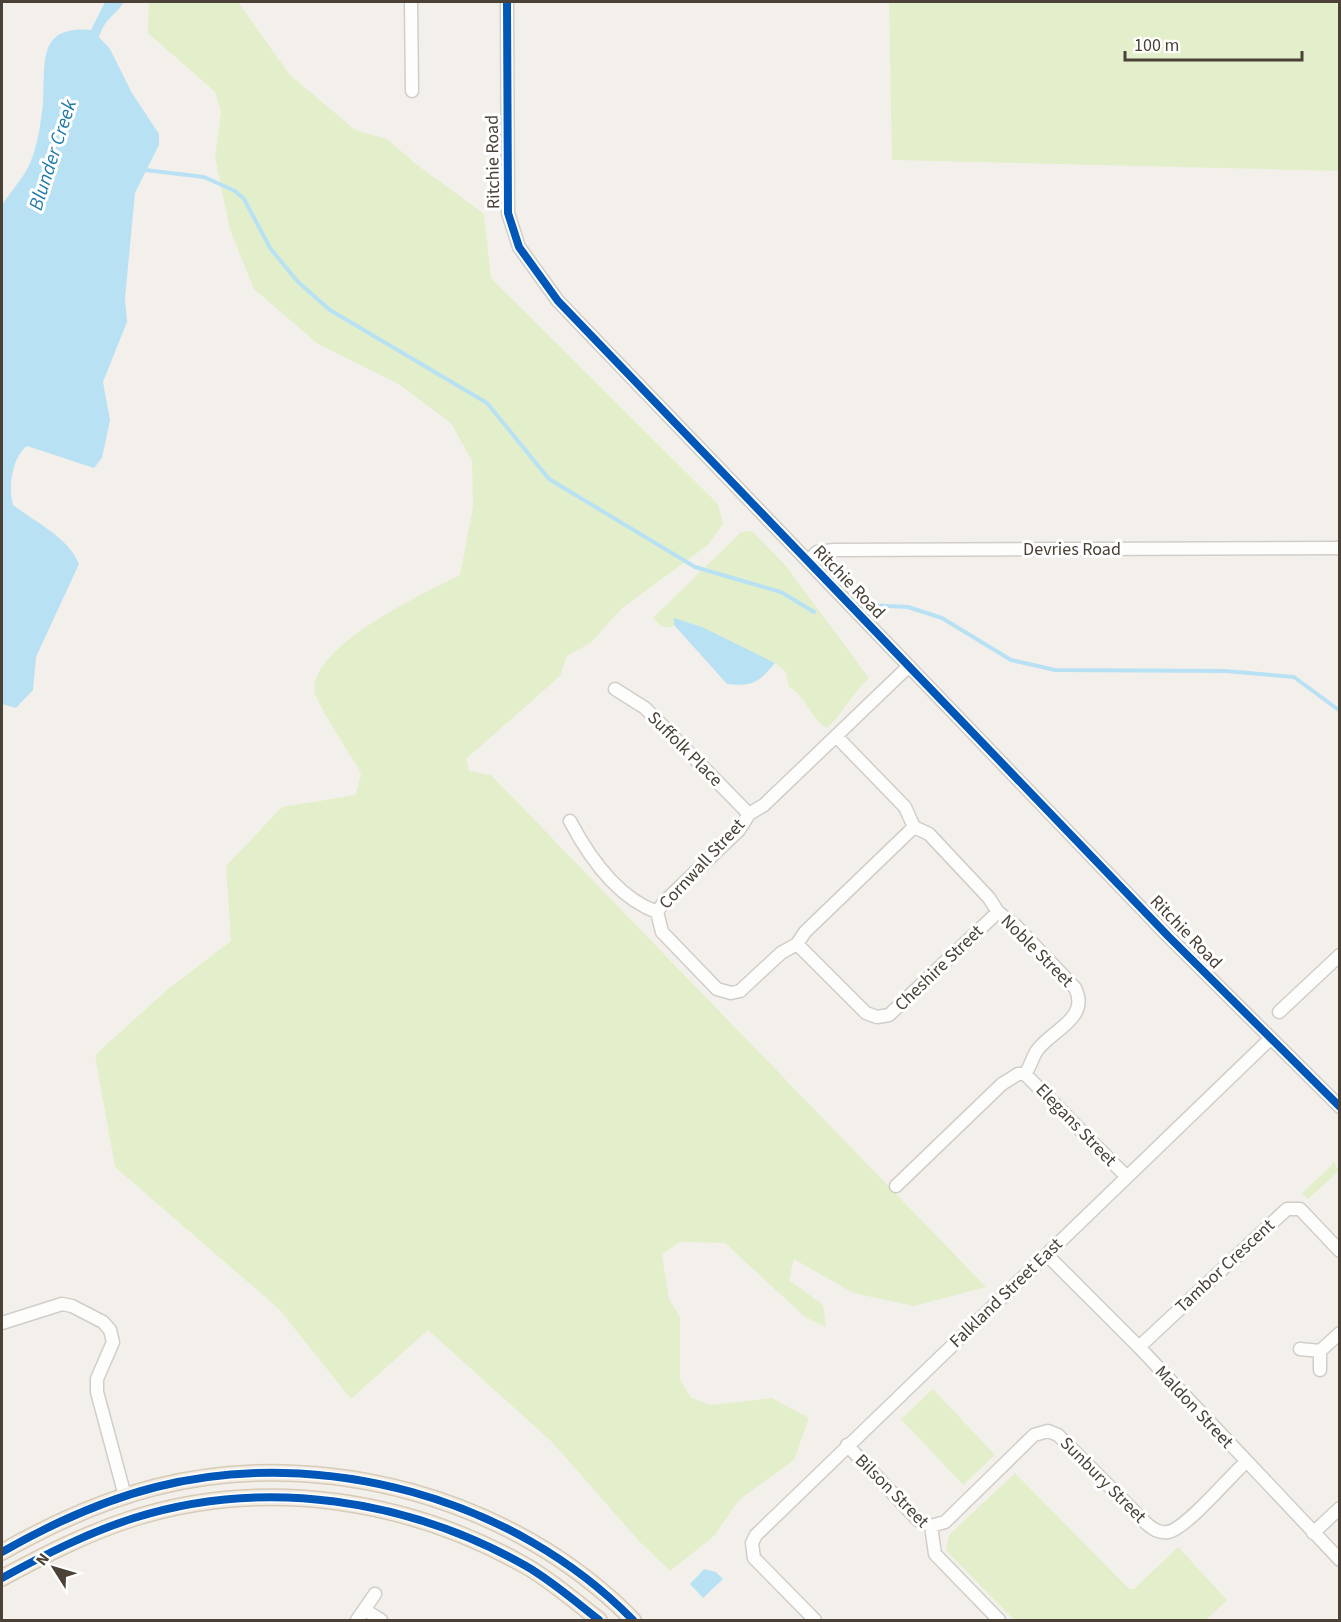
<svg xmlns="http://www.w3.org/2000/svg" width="1341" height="1622" font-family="'Source Sans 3',sans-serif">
  <rect width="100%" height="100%" fill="#f3f0ec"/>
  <!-- green -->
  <path fill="#e3efca" d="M 149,2 L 238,2 L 289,74 L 355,130 L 387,139 L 416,164 L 484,214 L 491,278 L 718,504 L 723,524 L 708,545 L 621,609 L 592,642 L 567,656 L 560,676 L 466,759 L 469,771 L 491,775 L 986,1287 L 914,1306 L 853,1293 L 794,1259 L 789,1280 L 823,1305 L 826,1327 L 805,1317 L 725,1243 L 680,1242 L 662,1254 L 669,1299 L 680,1317 L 680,1379 L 690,1397 L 710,1405 L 772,1398 L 809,1418 L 794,1460 L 739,1500 L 714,1536 L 670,1571 L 639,1541 L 552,1442 L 428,1330 L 351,1399 L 279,1309 L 115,1167 L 95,1055 L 168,989 L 231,941 L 226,866 L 282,807 L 356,795 L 361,773 C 353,759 317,704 315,693 C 308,646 425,593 460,575 L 473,507 L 472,461 L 451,423 L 397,383 L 318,344 L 254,289 L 230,230 L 215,157 L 221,112 L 215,92 L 148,33 Z
    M 889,2 L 1339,2 L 1339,171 L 892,160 Z
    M 752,531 L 786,566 L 869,678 C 853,693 843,713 827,728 C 809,718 808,697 789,687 L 786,672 L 775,663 L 674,619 L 674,625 L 670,628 L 661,626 L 653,618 L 741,532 Z
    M 1333,1160 L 1339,1171 L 1308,1199 L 1302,1193 L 1332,1165 Z
    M 933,1389 L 995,1455 L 963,1485 L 901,1419 Z
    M 1015,1473 L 1129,1589 L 1134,1589 L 1178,1547 L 1227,1600 L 1206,1620 L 1014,1620 L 946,1550 L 949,1535 Z"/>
  <!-- water -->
  <path fill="#b9e1f4" d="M 105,2 L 124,2 C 114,17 105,18 99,37 L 110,49 L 132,93 L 159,134 L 159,145 L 135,193 L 125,298 L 127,322 L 103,382 L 110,420 L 102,458 L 94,468 L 27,446 C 12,457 8,488 13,505 C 34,521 69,538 79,564 L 36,657 L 33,690 L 16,708 L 2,704 L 2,205 C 11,191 27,174 32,158 C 38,143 41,120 43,104 C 46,66 35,25 91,30 Z
    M 674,618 L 702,627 L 775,663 C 759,682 753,687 727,684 L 674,625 Z
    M 704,1569 L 716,1572 L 723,1579 L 703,1598 L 690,1584 Z"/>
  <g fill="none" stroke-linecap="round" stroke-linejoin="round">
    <!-- stream -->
    <path stroke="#b9e1f4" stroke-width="4" d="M 145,170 L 204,177 L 235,191 L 244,199 L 270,248 L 298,282 L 330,310 L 487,403 L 549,479 L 695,567 L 781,592 L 814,612
      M 867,605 L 908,607 L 942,618 L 1011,660 L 1055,670 L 1225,671 L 1294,677 L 1340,711"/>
    <!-- minor casing -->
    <g stroke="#d1cec9" stroke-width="15">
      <path id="minor" d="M 411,2 L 412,91
        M 507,2 L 508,213 L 519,247 L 558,301 L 1168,936 L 1340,1107
        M 808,561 L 817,552 L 834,550 L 1340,548
        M 909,666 L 764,805 L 749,814 L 739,830 L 664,902 L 657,912 L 662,932 L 717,989 L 731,993 L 740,991 L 781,953 L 797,944 L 805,932 L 914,827
        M 615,689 L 645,708 L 749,814
        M 837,737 L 905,807 L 914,827 L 929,834 L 989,898 L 998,912 L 1016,926 L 1075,988 C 1091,1019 1049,1031 1036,1052 C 1032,1059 1030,1067 1025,1074 L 1018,1074 L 1002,1084 L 896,1186
        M 570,821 C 589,857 618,898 657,912
        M 797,944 L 866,1013 L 877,1017 L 889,1015 L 998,912
        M 1279,1012 L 1340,955
        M 1025,1074 L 1127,1177
        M 1047,1255 L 1139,1347 L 1340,1560
        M 2,1323 L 62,1304 L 72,1306 L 103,1322 L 110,1330 L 113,1342 L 97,1379 L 97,1392 L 125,1496
        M 1139,1347 L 1287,1209 L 1300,1209 L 1340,1251
        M 1300,1349 L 1320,1351 L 1340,1333
        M 1320,1370 L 1320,1351
        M 847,1445 L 918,1520 L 931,1526 L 935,1554 L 999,1620
        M 931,1526 L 945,1522 L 1034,1435 L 1048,1431 L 1058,1435 L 1147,1524 C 1153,1529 1158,1533 1168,1532 C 1186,1529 1229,1477 1245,1463
        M 1313,1533 L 1340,1508
        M 365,1610 L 381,1620
        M 357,1620 L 375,1594
        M 815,1620 L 754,1558 L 752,1543 L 756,1535 L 1270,1039"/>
    </g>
    <!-- major casing -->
    <g stroke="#d7cbb7" stroke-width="18">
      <path id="major" d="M 2,1552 C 51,1524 101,1501 156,1487 C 322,1445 514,1498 633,1620
        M 2,1578 C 44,1555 87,1533 134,1518 C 265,1477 408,1499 526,1566 C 552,1581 576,1602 599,1620"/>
    </g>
    <!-- minor -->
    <use href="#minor" stroke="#fdfdfc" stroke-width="12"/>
    <!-- major -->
    <use href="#major" stroke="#f2ede4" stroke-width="15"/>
    <!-- cycleway casing -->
    <g stroke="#fff" stroke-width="11">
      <path id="cycleway" d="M 507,2 L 508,213 L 519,247 L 558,301 L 1168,936 L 1340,1107
        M 2,1552 C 51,1524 101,1501 156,1487 C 322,1445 514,1498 633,1620
        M 2,1578 C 44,1555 87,1533 134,1518 C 265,1477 408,1499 526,1566 C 552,1581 576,1602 599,1620"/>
    </g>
    <!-- cycleway -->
    <use href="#cycleway" stroke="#0057b8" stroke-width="8"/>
  </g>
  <g text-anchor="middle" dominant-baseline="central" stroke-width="6" stroke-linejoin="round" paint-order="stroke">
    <!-- street labels -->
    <g font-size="18" fill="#4b4136" stroke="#fff">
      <text transform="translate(493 162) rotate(-91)">Ritchie Road</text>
      <text x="1072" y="549">Devries Road</text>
      <text transform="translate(849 582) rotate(46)">Ritchie Road</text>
      <text transform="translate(685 749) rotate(45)">Suffolk Place</text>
      <text transform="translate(702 864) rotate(-47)">Cornwall Street</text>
      <text transform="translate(1186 932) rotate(46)">Ritchie Road</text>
      <text transform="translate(1037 951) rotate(45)">Noble Street</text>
      <text transform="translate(939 968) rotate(-44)">Cheshire Street</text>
      <text transform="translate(1076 1125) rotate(46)">Elegans Street</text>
      <text transform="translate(1225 1266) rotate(-43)">Tambor Crescent</text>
      <text transform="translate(1006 1293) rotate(-44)">Falkland Street East</text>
      <text transform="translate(1194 1407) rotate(47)">Maldon Street</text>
      <text transform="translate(1103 1480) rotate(45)">Sunbury Street</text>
      <text transform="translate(892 1491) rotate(45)">Bilson Street</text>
    </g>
    <!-- water labels -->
    <g font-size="20" font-style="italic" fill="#1f7aa8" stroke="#fff">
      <text transform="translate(53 155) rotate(-72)">Blunder Creek</text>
    </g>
  </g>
  <!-- border -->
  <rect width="1341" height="1622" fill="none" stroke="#4b4136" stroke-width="6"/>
  <!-- north arrow -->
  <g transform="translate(54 1568) rotate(307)" stroke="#ffffff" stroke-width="4.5" paint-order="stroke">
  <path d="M0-4.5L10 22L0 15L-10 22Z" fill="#4b4136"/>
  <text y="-9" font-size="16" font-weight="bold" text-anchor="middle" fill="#4b4136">N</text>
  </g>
  <!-- scale -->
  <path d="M1125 51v9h177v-9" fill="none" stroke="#4b4136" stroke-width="3"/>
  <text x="1134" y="51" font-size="18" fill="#4b4136" stroke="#ffffff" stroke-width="4.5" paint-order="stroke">100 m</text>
</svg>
